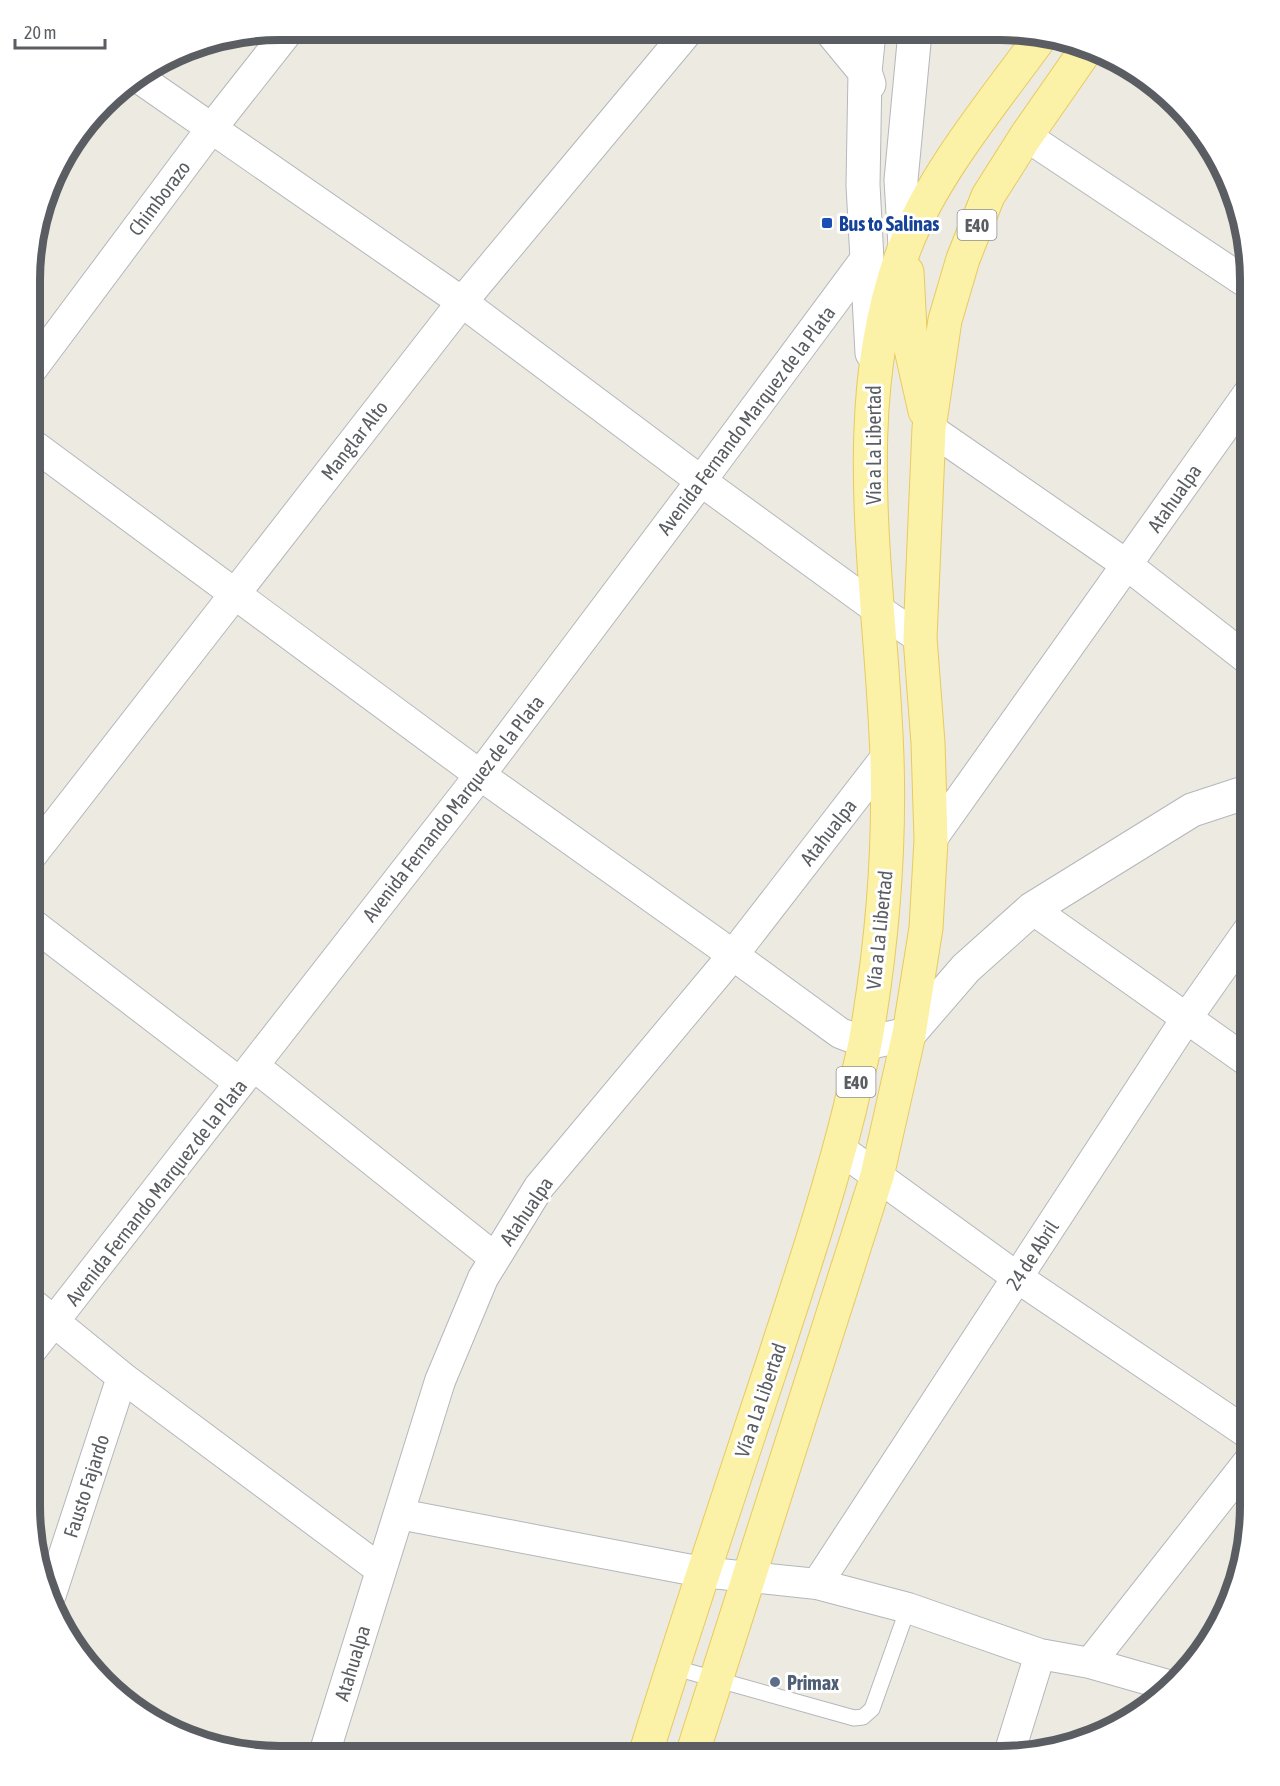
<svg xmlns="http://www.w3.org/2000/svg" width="1280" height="1786" font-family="'Asap Condensed',sans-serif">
  <rect width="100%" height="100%" fill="#eceae1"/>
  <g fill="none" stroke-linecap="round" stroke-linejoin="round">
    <!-- service casing -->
    <g stroke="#b4b7bb" stroke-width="17">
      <path id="service" d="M 672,1667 L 854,1718 L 863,1717 L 872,1709 L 908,1608"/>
    </g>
    <!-- minor casing -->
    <g stroke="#b4b7bb" stroke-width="32">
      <path id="minor" d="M 139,78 L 462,302 L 701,481 L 877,609 L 920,638
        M 1026,136 L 1250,285
        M 32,369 L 211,129 L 289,30
        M 929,428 L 1127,565 L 1250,661
        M 32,444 L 480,775 L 733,955 L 840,1033 L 866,1043
        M 931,840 L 1250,391
        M 31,856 L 462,302 L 688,31
        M 1032,909 L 1250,1063
        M 31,923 L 240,1083
        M 254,1066 L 495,1258
        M 840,1149 L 1018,1278 L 1249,1434
        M 30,1302 L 122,1377 L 381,1570
        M 30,1352 L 480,775 L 701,481 L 867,257
        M 399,1514 L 702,1572 L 817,1584 L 908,1608 L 1040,1654 L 1090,1663 L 1171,1686
        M 817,1584 L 1186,1019 L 1250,928
        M 51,1594 L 122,1377
        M 1090,1663 L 1249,1461
        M 324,1754 L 440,1381 L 483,1278 L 539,1187 L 733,955 L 887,756
        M 1009,1754 L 1040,1654"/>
    </g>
    <!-- tertiary casing -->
    <g stroke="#b4b7bb" stroke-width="35">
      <path id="tertiary" d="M 866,1043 L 909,1034 L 966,968 L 1032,909 L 1192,810 L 1250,791"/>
    </g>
    <!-- secondary casing -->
    <g stroke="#b5b7bd" stroke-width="35">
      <path id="secondary" d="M 832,32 L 865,72 L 863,185 L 872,353
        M 869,84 L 865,72 L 869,32
        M 905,246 L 901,180 L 915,32"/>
    </g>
    <!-- primary casing -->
    <g stroke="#e9ca5d" stroke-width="35">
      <path id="primary" d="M 907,272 L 911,349 L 925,411
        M 645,1755 C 686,1623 730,1491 774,1359 C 801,1276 829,1193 850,1108 C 855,1085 862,1061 866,1038 C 882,945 890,852 887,758 C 882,592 843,407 905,247 C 934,172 995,100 1042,35
        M 692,1755 L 877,1176 L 909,1034 L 926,928 L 931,840 L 928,743 L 920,638 L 929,428 L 945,320 L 963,259 L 988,196 L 1026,136 L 1088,47"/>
    </g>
    <!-- service -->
    <use href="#service" stroke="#fff" stroke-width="15"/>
    <!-- minor -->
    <use href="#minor" stroke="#fff" stroke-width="30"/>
    <!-- tertiary -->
    <use href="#tertiary" stroke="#fff" stroke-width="33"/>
    <!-- secondary -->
    <use href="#secondary" stroke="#fff" stroke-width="33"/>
    <!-- primary -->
    <use href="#primary" stroke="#fbf2a7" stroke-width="33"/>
  </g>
  <!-- markers -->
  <rect fill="#1a4fb4" stroke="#fff" stroke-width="2" x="821" y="217" width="12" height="12" rx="3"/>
  <circle fill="#5c6f8a" stroke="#fff" stroke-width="2" cx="775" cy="1682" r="6"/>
  <g text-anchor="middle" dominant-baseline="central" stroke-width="6" stroke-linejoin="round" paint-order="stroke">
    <!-- shield labels -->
    <g fill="#fff" stroke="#8c8e90" stroke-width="1.5">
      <rect x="957.5" y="210" width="39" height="30" rx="4.5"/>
      <rect x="836.5" y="1067" width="39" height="30" rx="4.5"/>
    </g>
    <g font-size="18" font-weight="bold" fill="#5a5d61">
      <text x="977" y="225">E40</text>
      <text x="856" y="1082">E40</text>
    </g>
    <!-- street labels -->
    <g font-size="20" fill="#5a5d61" stroke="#fff">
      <text transform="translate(159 198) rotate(-53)">Chimborazo</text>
      <text transform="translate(746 420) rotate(-53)">Avenida Fernando Marquez de la Plata</text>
      <text transform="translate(354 440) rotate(-52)">Manglar Alto</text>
      <text transform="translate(873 445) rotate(-90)">Vía a La Libertad</text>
      <text transform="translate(1174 498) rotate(-55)">Atahualpa</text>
      <text transform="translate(453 808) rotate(-52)">Avenida Fernando Marquez de la Plata</text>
      <text transform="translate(828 832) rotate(-52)">Atahualpa</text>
      <text transform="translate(879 930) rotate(-84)">Vía a La Libertad</text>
      <text transform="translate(156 1192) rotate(-52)">Avenida Fernando Marquez de la Plata</text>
      <text transform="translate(526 1211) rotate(-56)">Atahualpa</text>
      <text transform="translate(1032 1255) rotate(-57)">24 de Abril</text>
      <text transform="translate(760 1400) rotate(-71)">Vía a La Libertad</text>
      <text transform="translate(86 1486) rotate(-72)">Fausto Fajardo</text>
      <text transform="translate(352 1663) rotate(-73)">Atahualpa</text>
    </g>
    <!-- transit labels -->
    <g font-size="20" font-weight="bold" fill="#164399" stroke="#fff" text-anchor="start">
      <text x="839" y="223">Bus to Salinas</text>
    </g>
    <!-- service labels -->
    <g font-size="20" font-weight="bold" fill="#4e5e75" stroke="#fff" text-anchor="start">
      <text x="787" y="1682">Primax</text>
    </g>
  </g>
  <!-- crop -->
  <path d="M0 0H1280V1786H0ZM280 40H1000A240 240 0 0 1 1240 280V1506A240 240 0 0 1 1000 1746H280A240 240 0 0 1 40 1506V280A240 240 0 0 1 280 40Z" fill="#fff" fill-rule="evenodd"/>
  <path fill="none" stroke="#5a5d61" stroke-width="8" d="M280 40H1000A240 240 0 0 1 1240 280V1506A240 240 0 0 1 1000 1746H280A240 240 0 0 1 40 1506V280A240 240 0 0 1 280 40Z"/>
  <!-- scale -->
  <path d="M15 39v9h90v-9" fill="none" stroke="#5a5d61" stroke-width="3"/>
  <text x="24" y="39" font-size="18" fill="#5a5d61" stroke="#ffffff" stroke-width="4.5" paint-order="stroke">20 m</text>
</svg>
